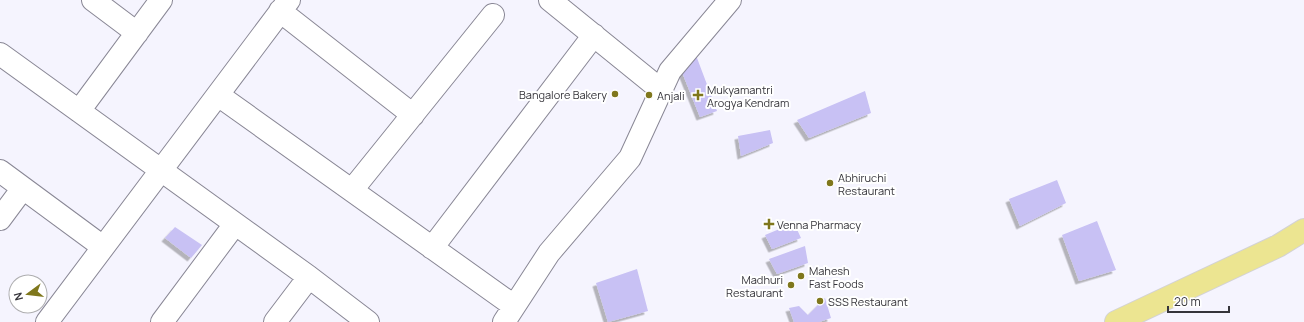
<svg xmlns="http://www.w3.org/2000/svg" width="1304" height="322" font-family="Manrope,sans-serif">
  <defs>
    <filter id="shadow"><feDropShadow dx="-3.5" dy="3.5" stdDeviation="0" flood-color="#0004"/></filter>
  </defs>
  <rect width="100%" height="100%" fill="#f5f4fe"/>
  <!-- building -->
  <path fill="#c8c1f4" filter="url(#shadow)" d="M 694,50 L 717,111 L 700,117 L 676,57 Z
    M 865,91 L 871,113 L 809,138 L 797,120 Z
    M 770,130 L 773,143 L 741,156 L 738,136 Z
    M 1057,180 L 1066,203 L 1020,226 L 1009,199 Z
    M 1097,221 L 1116,270 L 1079,281 L 1062,235 Z
    M 794,223 L 801,238 L 772,249 L 765,235 Z
    M 175,227 L 202,245 L 191,258 L 165,238 Z
    M 805,246 L 808,263 L 777,274 L 769,259 Z
    M 637,269 L 648,311 L 608,322 L 596,283 Z
    M 825,298 L 831,318 L 819,322 L 794,322 L 789,308 L 799,306 L 808,315 Z"/>
  <g fill="none" stroke-linecap="round" stroke-linejoin="round">
    <!-- minor casing -->
    <g stroke="#898795" stroke-width="24">
      <path id="minor" d="M 93,0 L 137,33
        M 550,0 L 661,90
        M 280,11 L 413,115
        M 0,54 L 309,277 L 368,322
        M 218,95 L 514,306
        M 79,111 L 161,0
        M 0,171 L 103,247
        M 352,190 L 493,15
        M 0,219 L 23,188
        M 432,248 L 594,35
        M 47,322 L 289,0
        M 162,322 L 235,224
        M 275,322 L 309,277
        M 504,322 L 549,253 L 630,158 L 670,71 L 730,0"/>
    </g>
    <!-- major casing -->
    <g stroke="#d3d2d4" stroke-width="24">
      <path id="major" d="M 1116,322 L 1278,246 L 1304,230"/>
    </g>
    <!-- minor -->
    <use href="#minor" stroke="#fff" stroke-width="22"/>
    <!-- major -->
    <use href="#major" stroke="#ece591" stroke-width="22"/>
  </g>
  <!-- markers -->
  <g fill="#7f771c" stroke="#fff" stroke-width="1.5">
    <circle cx="615" cy="94" r="4"/>
    <circle cx="649" cy="95" r="4"/>
    <path d="M696 89h4v4h4v4h-4v4h-4v-4h-4v-4h4z"/>
    <circle cx="830" cy="183" r="4"/>
    <path d="M767 218h4v4h4v4h-4v4h-4v-4h-4v-4h4z"/>
    <circle cx="801" cy="276" r="4"/>
    <circle cx="791" cy="285" r="4"/>
    <circle cx="820" cy="301" r="4"/>
  </g>
  <g text-anchor="middle" dominant-baseline="central" stroke-width="4" stroke-linejoin="round" paint-order="stroke">
    <!-- poi labels -->
    <g font-size="11" fill="#35343a" stroke="#fff" text-anchor="start">
      <text x="707" y="89">Mukyamantri<tspan x="707" dy="13">Arogya Kendram</tspan></text>
      <text x="607" y="94" text-anchor="end">Bangalore Bakery</text>
      <text x="657" y="95">Anjali</text>
      <text x="838" y="177">Abhiruchi<tspan x="838" dy="13">Restaurant</tspan></text>
      <text x="777" y="224">Venna Pharmacy</text>
      <text x="809" y="270">Mahesh<tspan x="809" dy="13">Fast Foods</tspan></text>
      <text x="783" y="279" text-anchor="end">Madhuri<tspan x="783" dy="13">Restaurant</tspan></text>
      <text x="828" y="301">SSS Restaurant</text>
    </g>
  </g>
  <!-- north arrow -->
  <g transform="translate(28 294) rotate(255)"><circle r="19" fill="#ffffff" stroke="#aeaeb0"/>
  <path d="M0-3L7 15L0 10L-7 15Z" fill="#7f771c"/>
  <text y="-6" font-size="11" font-weight="bold" text-anchor="middle" fill="#35343a">N</text>
  </g>
  <!-- scale -->
  <path d="M1168 306v6h61v-6" fill="none" stroke="#35343a" stroke-width="2"/>
  <text x="1174" y="306" font-size="12" fill="#35343a" stroke="#ffffff" stroke-width="3" paint-order="stroke">20 m</text>
</svg>
